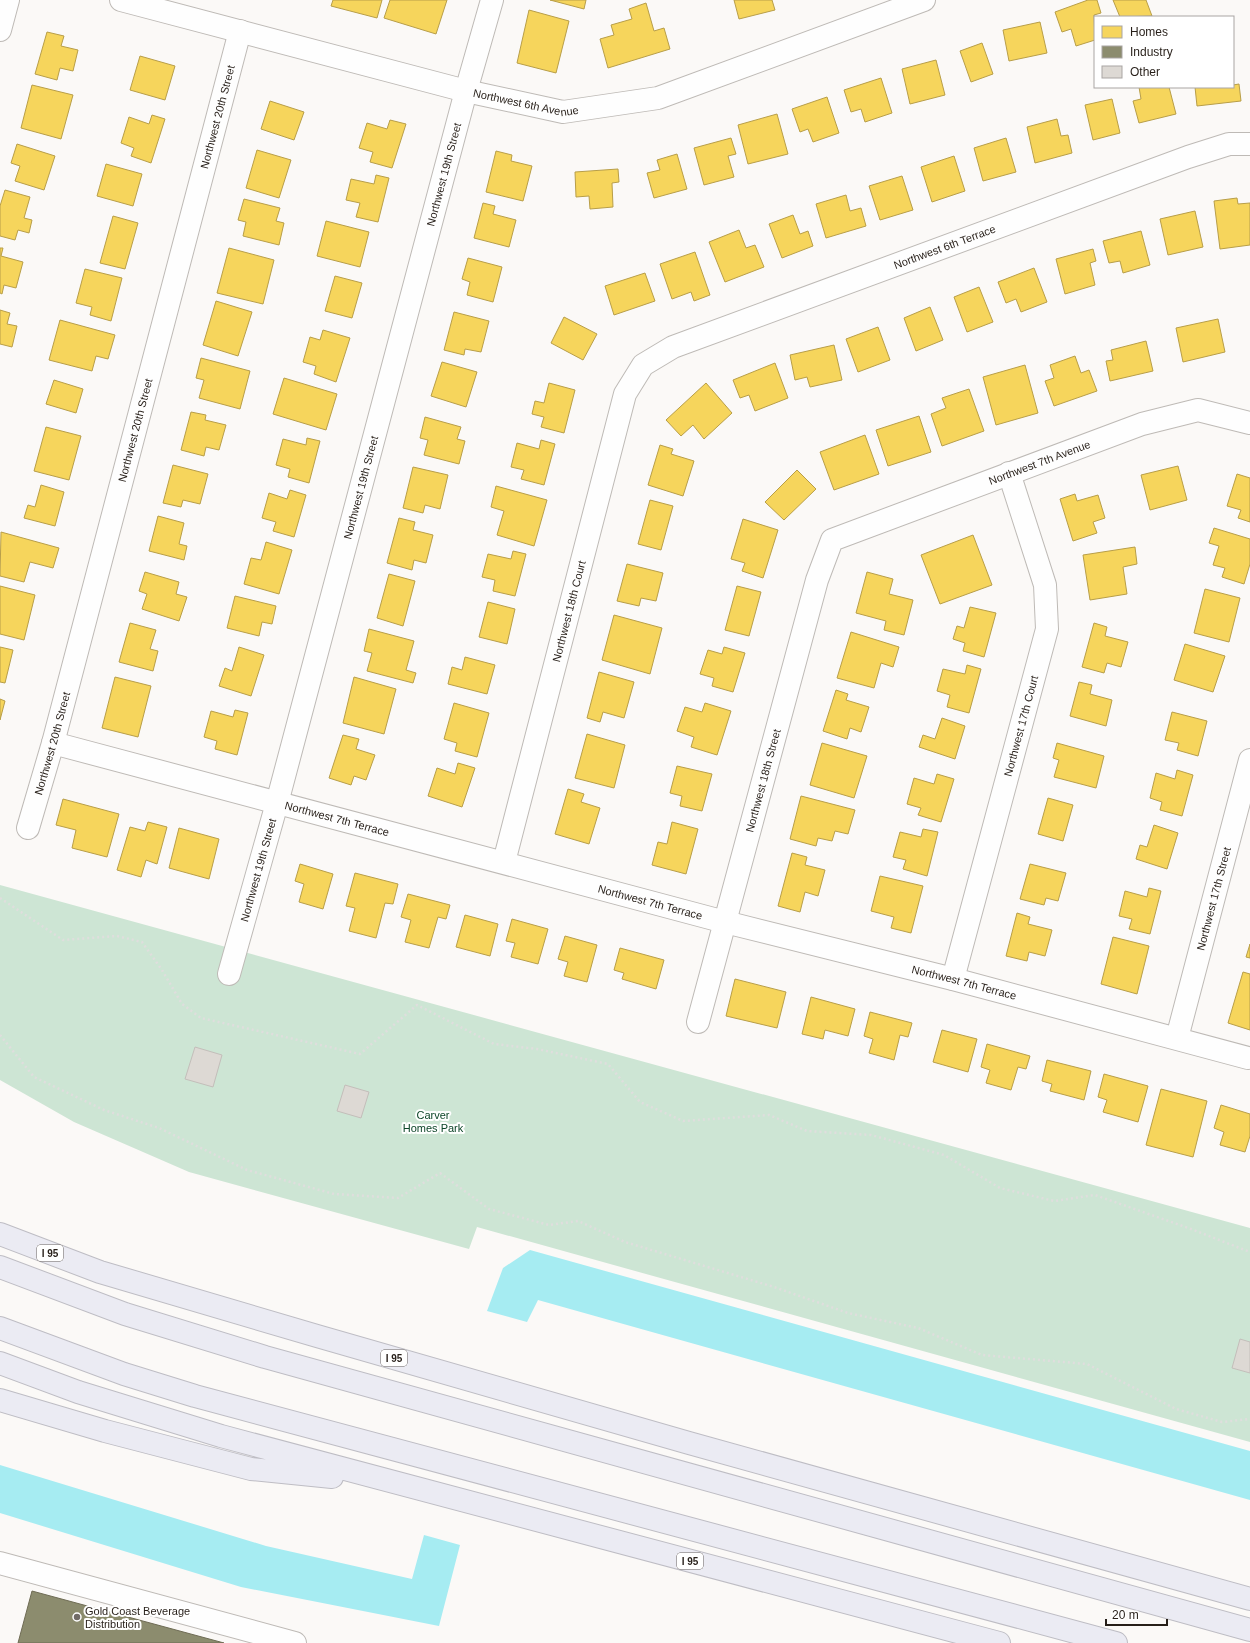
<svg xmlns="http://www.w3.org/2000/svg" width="1250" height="1643" font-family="Arial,sans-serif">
  <rect width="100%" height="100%" fill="#fbf9f7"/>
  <!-- green -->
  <path fill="#cde5d4" d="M 0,885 L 1250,1228 L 1250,1442 L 477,1227 L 469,1249 L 189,1172 L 74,1122 L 0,1080 Z"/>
  <!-- water -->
  <path fill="#a6ecf2" d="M 530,1250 L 1250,1451 L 1250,1500 L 538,1300 L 527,1322 L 487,1311 L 503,1268 Z
    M 0,1465 L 266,1546 L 412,1579 L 424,1535 L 460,1545 L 439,1626 L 241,1587 L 0,1513 Z"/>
  <!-- homes -->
  <path fill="#f6d55c" stroke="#b89e48" d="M 333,0 L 382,0 L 377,18 L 331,6 Z
    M 390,0 L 447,0 L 436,34 L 384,18 Z
    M 550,0 L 586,0 L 584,9 Z
    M 734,0 L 772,0 L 775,10 L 739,19 Z
    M 1088,0 L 1097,0 L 1101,13 L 1094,15 L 1095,40 L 1076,46 L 1071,29 L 1062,32 L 1055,12 Z
    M 1113,0 L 1146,0 L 1152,16 L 1120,17 Z
    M 646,3 L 654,31 L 664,28 L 670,49 L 608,68 L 600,39 L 614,35 L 611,25 L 632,19 L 629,9 Z
    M 529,10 L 569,21 L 556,73 L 517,63 Z
    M 1040,22 L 1047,53 L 1009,61 L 1003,30 Z
    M 47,32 L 64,36 L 61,46 L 78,50 L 73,71 L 60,68 L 57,80 L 35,74 Z
    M 982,43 L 993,74 L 971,82 L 960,51 Z
    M 140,56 L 175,66 L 165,100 L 130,90 Z
    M 936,60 L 945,95 L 910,104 L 902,69 Z
    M 881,78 L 892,113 L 865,122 L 861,109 L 851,112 L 844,90 Z
    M 1239,84 L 1241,101 L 1197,106 L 1195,87 L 1233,87 L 1233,85 Z
    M 32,85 L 73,95 L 61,139 L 21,128 Z
    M 1139,87 L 1169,87 L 1176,114 L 1139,123 L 1133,101 L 1141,99 Z
    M 827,97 L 839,133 L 813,142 L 808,129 L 800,132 L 792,109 Z
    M 1112,99 L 1120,133 L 1093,140 L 1085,105 Z
    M 270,101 L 304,112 L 294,140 L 261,129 Z
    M 777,114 L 788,154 L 748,164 L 738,125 Z
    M 152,115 L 165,119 L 151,163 L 131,156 L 134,148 L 121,143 L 129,117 L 149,124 Z
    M 1057,119 L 1061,136 L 1068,135 L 1072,153 L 1035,163 L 1027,127 Z
    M 390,120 L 406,124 L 392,168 L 370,162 L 373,152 L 359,148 L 367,123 L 387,129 Z
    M 731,138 L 736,154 L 728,156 L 734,177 L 704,185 L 694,148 Z
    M 1006,138 L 1016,172 L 983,181 L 974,148 Z
    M 17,144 L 55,156 L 44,190 L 15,181 L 20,166 L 11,163 Z
    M 257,150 L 291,160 L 279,198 L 246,188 Z
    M 496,151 L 512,155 L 511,161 L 532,166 L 523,201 L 486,192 Z
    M 677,154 L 687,189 L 654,198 L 647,173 L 660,170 L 657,160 Z
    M 954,156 L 965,191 L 932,202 L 921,167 Z
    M 106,164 L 142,174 L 133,206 L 97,196 Z
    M 618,169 L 619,182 L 612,183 L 613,207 L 590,209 L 589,196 L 576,197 L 575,172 Z
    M 376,175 L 389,178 L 378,222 L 356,217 L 360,203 L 346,200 L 351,179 L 374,184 Z
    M 902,176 L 913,210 L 880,220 L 869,186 Z
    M 5,190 L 30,197 L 24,218 L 32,220 L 29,233 L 18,230 L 15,240 L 0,236 L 0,206 Z
    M 846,195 L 850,211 L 861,208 L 866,226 L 826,238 L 816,204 Z
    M 1237,198 L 1238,204 L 1250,203 L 1250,245 L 1220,249 L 1214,201 Z
    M 244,199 L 280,208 L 276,221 L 284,223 L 279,245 L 243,236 L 246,222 L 238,220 Z
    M 483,203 L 495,206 L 493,214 L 516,220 L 509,247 L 474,238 Z
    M 1195,211 L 1203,247 L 1168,255 L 1160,219 Z
    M 793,215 L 800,234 L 808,231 L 813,246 L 782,258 L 769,224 Z
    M 113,216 L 138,223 L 125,269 L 100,263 Z
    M 326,221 L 369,232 L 360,267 L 317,256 Z
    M 739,230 L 746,248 L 755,245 L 764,267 L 725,282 L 709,242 Z
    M 1141,231 L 1150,265 L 1123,273 L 1120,261 L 1109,263 L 1103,241 Z
    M 0,248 L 3,248 L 1,256 L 23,262 L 16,288 L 4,285 L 2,294 L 0,293 Z
    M 229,248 L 274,260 L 263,304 L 217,293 Z
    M 1093,249 L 1096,261 L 1090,263 L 1095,285 L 1065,294 L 1056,259 Z
    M 695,252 L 710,295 L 694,301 L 691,292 L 672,299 L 660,264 Z
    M 468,258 L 502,267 L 493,302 L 467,295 L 470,282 L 462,279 Z
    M 1034,268 L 1047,302 L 1021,312 L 1016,299 L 1006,303 L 998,282 Z
    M 85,269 L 122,278 L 111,321 L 90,315 L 92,307 L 76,303 Z
    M 645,273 L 655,301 L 614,315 L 605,286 Z
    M 335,276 L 362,283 L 352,318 L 325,311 Z
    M 979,287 L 993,322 L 967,332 L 954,297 Z
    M 216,301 L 252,312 L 238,356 L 203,345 Z
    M 930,307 L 943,340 L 916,351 L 904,318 Z
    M 0,310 L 10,313 L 7,324 L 17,326 L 12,347 L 0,344 Z
    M 454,312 L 489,321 L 481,352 L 465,349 L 464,355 L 444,350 Z
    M 564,317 L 597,334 L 583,360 L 551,343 Z
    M 1218,319 L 1225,352 L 1183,362 L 1176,328 Z
    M 60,320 L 115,335 L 108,359 L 96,356 L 92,371 L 49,360 Z
    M 878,327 L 890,360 L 858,372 L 846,339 Z
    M 323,330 L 350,338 L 336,382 L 314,374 L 316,366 L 303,362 L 310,337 L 320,340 Z
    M 1146,341 L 1153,371 L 1110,381 L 1106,361 L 1113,360 L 1111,350 Z
    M 834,345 L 842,380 L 810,387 L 807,377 L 795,380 L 790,355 Z
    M 1075,356 L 1081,373 L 1089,370 L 1097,391 L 1054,406 L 1045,381 L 1054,378 L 1050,365 Z
    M 201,358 L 250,371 L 240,409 L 199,398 L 204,380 L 196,378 Z
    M 442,362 L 477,372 L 466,407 L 431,396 Z
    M 775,363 L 788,398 L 755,411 L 749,395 L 740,398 L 733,380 Z
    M 1025,365 L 1038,413 L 996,425 L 983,377 Z
    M 284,378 L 337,394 L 326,430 L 273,414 Z
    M 54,380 L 83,389 L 76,413 L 46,404 Z
    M 549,383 L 575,390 L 564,433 L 541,427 L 544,417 L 532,414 L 535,401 L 544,403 Z
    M 706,383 L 732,413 L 704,439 L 693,425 L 681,436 L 666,420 Z
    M 969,389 L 984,431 L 942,446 L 931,414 L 946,408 L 942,398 Z
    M 191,412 L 206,415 L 205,420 L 226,425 L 219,450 L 206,447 L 204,456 L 181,450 Z
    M 919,416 L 931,452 L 888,466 L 876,430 Z
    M 425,417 L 461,427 L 457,439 L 465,441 L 459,464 L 424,455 L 428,440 L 420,438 Z
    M 46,427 L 81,436 L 69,480 L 34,471 Z
    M 865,435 L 879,474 L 834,490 L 820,452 Z
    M 307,438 L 320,441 L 309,483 L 288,477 L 290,469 L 276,465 L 283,439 L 306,445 Z
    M 541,440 L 555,444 L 544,485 L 521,479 L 524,470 L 511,467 L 517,443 L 539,449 Z
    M 660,445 L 673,449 L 671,454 L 694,461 L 683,496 L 648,485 Z
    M 173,465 L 208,474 L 200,504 L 183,500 L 181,507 L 163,503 Z
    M 1178,466 L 1187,500 L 1150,510 L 1141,475 Z
    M 413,467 L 448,475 L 440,509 L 425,505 L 423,513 L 403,508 Z
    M 797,470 L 816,489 L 784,520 L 765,502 Z
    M 1237,474 L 1250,478 L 1250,522 L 1238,518 L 1241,510 L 1227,506 Z
    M 41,485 L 64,492 L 55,526 L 24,518 L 28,505 L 35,507 Z
    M 496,486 L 547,500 L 534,546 L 497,535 L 504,511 L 491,507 Z
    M 290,490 L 306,495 L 294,537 L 273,531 L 276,522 L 262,518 L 269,493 L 287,499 Z
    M 1075,494 L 1077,501 L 1098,495 L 1105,518 L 1093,522 L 1097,533 L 1073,541 L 1060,499 Z
    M 650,500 L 673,506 L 661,550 L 638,544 Z
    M 158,516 L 184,523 L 179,544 L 187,546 L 184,560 L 149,551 Z
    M 399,518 L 415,522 L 413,530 L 433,535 L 426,563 L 414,560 L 412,570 L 387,563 Z
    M 743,519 L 778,530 L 763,578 L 742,571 L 745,563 L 731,559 Z
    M 1214,528 L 1250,539 L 1250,564 L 1244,584 L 1222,577 L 1225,568 L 1213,565 L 1219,546 L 1209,543 Z
    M 1,532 L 59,548 L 53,568 L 30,562 L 24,582 L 0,576 Z
    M 973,535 L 992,585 L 940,604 L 921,555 Z
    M 266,542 L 292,550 L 279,594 L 244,584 L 251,558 L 261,560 Z
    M 1135,547 L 1137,564 L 1123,567 L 1127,594 L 1090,600 L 1083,555 Z
    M 513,551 L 526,554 L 515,596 L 493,591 L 495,580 L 482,577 L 488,554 L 511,559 Z
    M 627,564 L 663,573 L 656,601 L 641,598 L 639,606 L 617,601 Z
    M 145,572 L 179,582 L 176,594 L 187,597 L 179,621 L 142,609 L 147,594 L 139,591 Z
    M 867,572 L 893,579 L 889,594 L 913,600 L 904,635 L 884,630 L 886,621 L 856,613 Z
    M 389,574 L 415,581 L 403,626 L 377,618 Z
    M 0,586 L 35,595 L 24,640 L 0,634 Z
    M 737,586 L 761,592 L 749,636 L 725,630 Z
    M 1205,589 L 1240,598 L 1229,642 L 1194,633 Z
    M 235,596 L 276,606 L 272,624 L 262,622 L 259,636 L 227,628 Z
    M 488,602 L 515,609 L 507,644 L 479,637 Z
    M 970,607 L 996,613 L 984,657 L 963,651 L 965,643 L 953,639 L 957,626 L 964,628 Z
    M 614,615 L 662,628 L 650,674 L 602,660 Z
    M 130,623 L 156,630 L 150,649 L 158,651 L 153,671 L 119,662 Z
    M 1094,623 L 1107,627 L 1105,636 L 1128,642 L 1121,667 L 1107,663 L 1104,673 L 1082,667 Z
    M 369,629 L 414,641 L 406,670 L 416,673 L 413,683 L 367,671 L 372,653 L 364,651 Z
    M 851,632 L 899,647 L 893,667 L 881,663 L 874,688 L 837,678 Z
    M 1185,644 L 1225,656 L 1213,692 L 1174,680 Z
    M 0,647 L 13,650 L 5,683 L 0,682 Z
    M 239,647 L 264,655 L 251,696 L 219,686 L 225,668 L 232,671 Z
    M 724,647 L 745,653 L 733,692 L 712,686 L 714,678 L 700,674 L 708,650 L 722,654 Z
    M 465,657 L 495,665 L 487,694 L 448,684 L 452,667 L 462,670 Z
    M 967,665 L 981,669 L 969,713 L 947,707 L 950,695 L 937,691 L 943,669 L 965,674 Z
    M 599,672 L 634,682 L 624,718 L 603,712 L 600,722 L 587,718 Z
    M 115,677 L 151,686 L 138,737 L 102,728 Z
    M 354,677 L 396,689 L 384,734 L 343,723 Z
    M 1079,682 L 1092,685 L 1090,694 L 1112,700 L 1106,726 L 1070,716 Z
    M 836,690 L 848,694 L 846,700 L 869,707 L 861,732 L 850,728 L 847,739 L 823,731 Z
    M 0,699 L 5,701 L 0,720 Z
    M 454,703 L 489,713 L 477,757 L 455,751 L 457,743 L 444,739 Z
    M 705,703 L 731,711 L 717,755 L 691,747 L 694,737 L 677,731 L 685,707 L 702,712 Z
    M 235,710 L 248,713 L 237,755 L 215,749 L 217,741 L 204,737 L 211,711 L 233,717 Z
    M 1172,712 L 1207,721 L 1198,756 L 1177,750 L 1179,743 L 1165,740 Z
    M 942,718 L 965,726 L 955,759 L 919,747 L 923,735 L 935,739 Z
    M 587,734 L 625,745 L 614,788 L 575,778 Z
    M 343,735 L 359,739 L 356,749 L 375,755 L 366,780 L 354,776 L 351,785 L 329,778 Z
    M 822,743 L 867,756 L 854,798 L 810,785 Z
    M 1057,743 L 1104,756 L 1096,788 L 1054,777 L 1059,760 L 1053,758 Z
    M 458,763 L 475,768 L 462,807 L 428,796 L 437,768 L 455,774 Z
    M 677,766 L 712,774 L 702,811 L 680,806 L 682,796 L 670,793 Z
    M 1177,770 L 1193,775 L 1182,816 L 1160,810 L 1162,802 L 1150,798 L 1156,773 L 1175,779 Z
    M 937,774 L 954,779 L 941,822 L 918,815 L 921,808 L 907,804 L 914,778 L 934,784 Z
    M 568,789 L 584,794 L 581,802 L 600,808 L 589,844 L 555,834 Z
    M 801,796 L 855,810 L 848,834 L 835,831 L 832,841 L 818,838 L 816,846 L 790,839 Z
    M 1048,798 L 1073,805 L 1063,841 L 1038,834 Z
    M 63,799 L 119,814 L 107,857 L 72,848 L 76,830 L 56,825 Z
    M 148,822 L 167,827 L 157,864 L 146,860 L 141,877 L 117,870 L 130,827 L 145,831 Z
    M 672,822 L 698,829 L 686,874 L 652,865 L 658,842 L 667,844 Z
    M 1154,825 L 1178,833 L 1167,869 L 1136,859 L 1140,845 L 1147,847 Z
    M 179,828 L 219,839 L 209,879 L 169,868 Z
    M 923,829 L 938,832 L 927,876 L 903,869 L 906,860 L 893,857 L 900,832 L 921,837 Z
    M 792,853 L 807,857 L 805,865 L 825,870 L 818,896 L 805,892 L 800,912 L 778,906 Z
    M 300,864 L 333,874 L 323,909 L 299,902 L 304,884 L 295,881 Z
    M 1030,864 L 1066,873 L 1058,901 L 1046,898 L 1044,905 L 1020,899 Z
    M 355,873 L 398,884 L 393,904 L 385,903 L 376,938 L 349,931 L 355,908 L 346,906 Z
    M 880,876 L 923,886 L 911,933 L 891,928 L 894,917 L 871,911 Z
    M 1149,888 L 1161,891 L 1150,934 L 1129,929 L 1132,919 L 1119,916 L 1125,891 L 1147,897 Z
    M 408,894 L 450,905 L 446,919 L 438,917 L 429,948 L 405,942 L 411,920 L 401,917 Z
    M 1017,913 L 1030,917 L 1028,924 L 1052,930 L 1045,956 L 1029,952 L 1027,961 L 1006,956 Z
    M 465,915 L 498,924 L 490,956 L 456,947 Z
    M 512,919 L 548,929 L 538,964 L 511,957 L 515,943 L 506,941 Z
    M 565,936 L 597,945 L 587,982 L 564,976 L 568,962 L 558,959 Z
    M 1113,937 L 1149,946 L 1137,994 L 1101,984 Z
    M 1250,944 L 1250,958 L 1246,957 Z
    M 620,948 L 664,960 L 656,989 L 622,979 L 624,973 L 614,970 Z
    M 1243,972 L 1250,974 L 1250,1030 L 1228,1023 Z
    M 735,979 L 786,992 L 777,1028 L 726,1016 Z
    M 811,997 L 855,1009 L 848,1036 L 825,1030 L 823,1039 L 802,1034 Z
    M 870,1012 L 912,1023 L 908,1037 L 900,1035 L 894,1060 L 869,1053 L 873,1039 L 864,1036 Z
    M 942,1030 L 977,1039 L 968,1072 L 933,1062 Z
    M 987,1044 L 1030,1056 L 1026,1069 L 1018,1067 L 1011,1090 L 986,1083 L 990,1070 L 981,1067 Z
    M 1047,1060 L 1091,1071 L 1084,1100 L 1050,1091 L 1052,1084 L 1042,1081 Z
    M 1104,1074 L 1148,1086 L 1138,1122 L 1103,1112 L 1107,1100 L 1098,1097 Z
    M 1161,1089 L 1207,1101 L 1193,1157 L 1146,1145 Z
    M 1221,1105 L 1250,1114 L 1250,1136 L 1245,1152 L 1220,1145 L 1224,1132 L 1214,1128 Z"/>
  <!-- industry -->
  <path fill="#8c8c6e" stroke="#6e6b54" d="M 32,1591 L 224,1643 L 18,1643 Z"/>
  <!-- building -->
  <path fill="#ddd9d4" stroke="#c3beba" d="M 195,1047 L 222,1055 L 213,1087 L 185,1079 Z
    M 345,1085 L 369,1092 L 361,1118 L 337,1111 Z
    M 1240,1339 L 1250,1342 L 1250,1373 L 1232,1368 Z"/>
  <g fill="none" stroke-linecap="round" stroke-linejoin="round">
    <!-- minor casing -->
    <g stroke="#bebab6" stroke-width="24">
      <g id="minor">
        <path id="s1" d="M 121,0 L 466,91 L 563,112 L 658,98 L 924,0"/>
        <path d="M 0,30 L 8,0"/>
        <path id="s2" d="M 53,743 L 725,922 L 953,979 L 1248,1058"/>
        <path id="s3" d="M 28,828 L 53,743 L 240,31"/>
        <path id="s4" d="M 504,862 L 625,394 L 643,365 L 673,347 L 1188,157 L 1229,144 L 1250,144"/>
        <path id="s5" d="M 229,974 L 277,803 L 466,91 L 492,0"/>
        <path id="s6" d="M 953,979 L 1047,629 L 1045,585 L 1009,473"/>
        <path id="s7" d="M 698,1022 L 817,580 L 832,540 L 1142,424 L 1198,410 L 1250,423"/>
        <path id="s8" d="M 1177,1038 L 1250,760"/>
        <path d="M 0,1563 L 295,1643"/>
      </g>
    </g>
    <!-- motorway casing -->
    <g stroke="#bebdc4" stroke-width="24">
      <path id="motorway" d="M 0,1234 L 100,1272 L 317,1336 L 689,1443 L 1250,1599
        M 0,1267 L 125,1314 L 265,1357 L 1250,1630
        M 0,1328 L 124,1374 L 195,1396 L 1116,1643
        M 0,1363 L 78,1392 L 221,1436 L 999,1643
        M 0,1400 L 105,1431 L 251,1469 L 332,1477"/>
    </g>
    <!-- path -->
    <path stroke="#dfdedd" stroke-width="2.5" stroke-dasharray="2 3" stroke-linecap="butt" d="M 0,898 L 63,940 L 117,936 L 142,942 L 162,970 L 182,1004 L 201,1018 L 360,1054 L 417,1005 L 494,1044 L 537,1049 L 608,1064 L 640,1102 L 683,1121 L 769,1115 L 807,1131 L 871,1135 L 944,1155 L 1000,1188 L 1054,1201 L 1095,1195 L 1191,1229 L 1250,1252
      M 0,1035 L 34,1077 L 104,1110 L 159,1128 L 247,1170 L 334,1194 L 398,1198 L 440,1173 L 489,1209 L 549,1225 L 578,1221 L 625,1242 L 774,1287 L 848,1313 L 918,1328 L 982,1355 L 1087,1364 L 1176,1409 L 1222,1422 L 1250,1419"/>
    <!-- minor -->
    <use href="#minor" stroke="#fefefe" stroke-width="22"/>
    <!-- motorway -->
    <use href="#motorway" stroke="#ebebf3" stroke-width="22"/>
  </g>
  <!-- markers -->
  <circle fill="#716b67" stroke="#fff" stroke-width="1.5" cx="77" cy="1617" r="4"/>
  <g text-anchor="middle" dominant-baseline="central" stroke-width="4" stroke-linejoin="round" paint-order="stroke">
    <!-- shield labels -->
    <g fill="#fff" stroke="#68625e" stroke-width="1">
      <rect x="37" y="1245" width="26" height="16" rx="3"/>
      <rect x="381" y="1350" width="26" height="16" rx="3"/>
      <rect x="677" y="1553" width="26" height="16" rx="3"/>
    </g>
    <g font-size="10" font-weight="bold" fill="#271f19">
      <text x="50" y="1253">I 95</text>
      <text x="394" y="1358">I 95</text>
      <text x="690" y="1561">I 95</text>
    </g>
    <!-- street labels -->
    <g font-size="11" fill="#271f19" stroke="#fff">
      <text stroke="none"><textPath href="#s1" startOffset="418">Northwest 6th Avenue</textPath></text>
      <text stroke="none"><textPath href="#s3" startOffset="736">Northwest 20th Street</textPath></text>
      <text stroke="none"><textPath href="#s5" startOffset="828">Northwest 19th Street</textPath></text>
      <text stroke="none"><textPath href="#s4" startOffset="842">Northwest 6th Terrace</textPath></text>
      <text stroke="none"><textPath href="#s3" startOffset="412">Northwest 20th Street</textPath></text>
      <text stroke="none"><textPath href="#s7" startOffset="722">Northwest 7th Avenue</textPath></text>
      <text stroke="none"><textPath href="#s5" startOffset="504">Northwest 19th Street</textPath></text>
      <text stroke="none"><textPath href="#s4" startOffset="259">Northwest 18th Court</textPath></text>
      <text stroke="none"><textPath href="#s6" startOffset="262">Northwest 17th Court</textPath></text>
      <text stroke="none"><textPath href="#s3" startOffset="88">Northwest 20th Street</textPath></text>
      <text stroke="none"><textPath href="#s7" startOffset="250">Northwest 18th Street</textPath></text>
      <text stroke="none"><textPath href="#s2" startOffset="294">Northwest 7th Terrace</textPath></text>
      <text stroke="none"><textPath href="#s5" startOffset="108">Northwest 19th Street</textPath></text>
      <text stroke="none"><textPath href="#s8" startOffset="144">Northwest 17th Street</textPath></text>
      <text stroke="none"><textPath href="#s2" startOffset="618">Northwest 7th Terrace</textPath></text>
      <text stroke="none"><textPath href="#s2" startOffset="942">Northwest 7th Terrace</textPath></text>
    </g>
    <!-- park labels -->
    <g font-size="11" fill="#0b4427" stroke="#fff">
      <text x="433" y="1115">Carver<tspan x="433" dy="13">Homes Park</tspan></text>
    </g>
    <!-- poi labels -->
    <g font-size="11" fill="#271f19" stroke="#fff" text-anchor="start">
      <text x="85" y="1611">Gold Coast Beverage<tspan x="85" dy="13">Distribution</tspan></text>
    </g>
  </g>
  <!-- legend -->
  <rect x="1094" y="16" width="140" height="72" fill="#ffffff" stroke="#a9a5a3"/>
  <rect x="1102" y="26" width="20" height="12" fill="#f6d55c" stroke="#a9a5a3"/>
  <text x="1130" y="36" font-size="12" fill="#271f19">Homes</text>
  <rect x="1102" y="46" width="20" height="12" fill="#8c8c6e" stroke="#a9a5a3"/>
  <text x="1130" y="56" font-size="12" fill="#271f19">Industry</text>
  <rect x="1102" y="66" width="20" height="12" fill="#ddd9d4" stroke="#a9a5a3"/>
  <text x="1130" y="76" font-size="12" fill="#271f19">Other</text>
  <!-- scale -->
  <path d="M1106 1619v6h61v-6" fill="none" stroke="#271f19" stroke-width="2"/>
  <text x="1112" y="1619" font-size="12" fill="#271f19" stroke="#ffffff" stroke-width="3" paint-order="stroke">20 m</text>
</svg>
